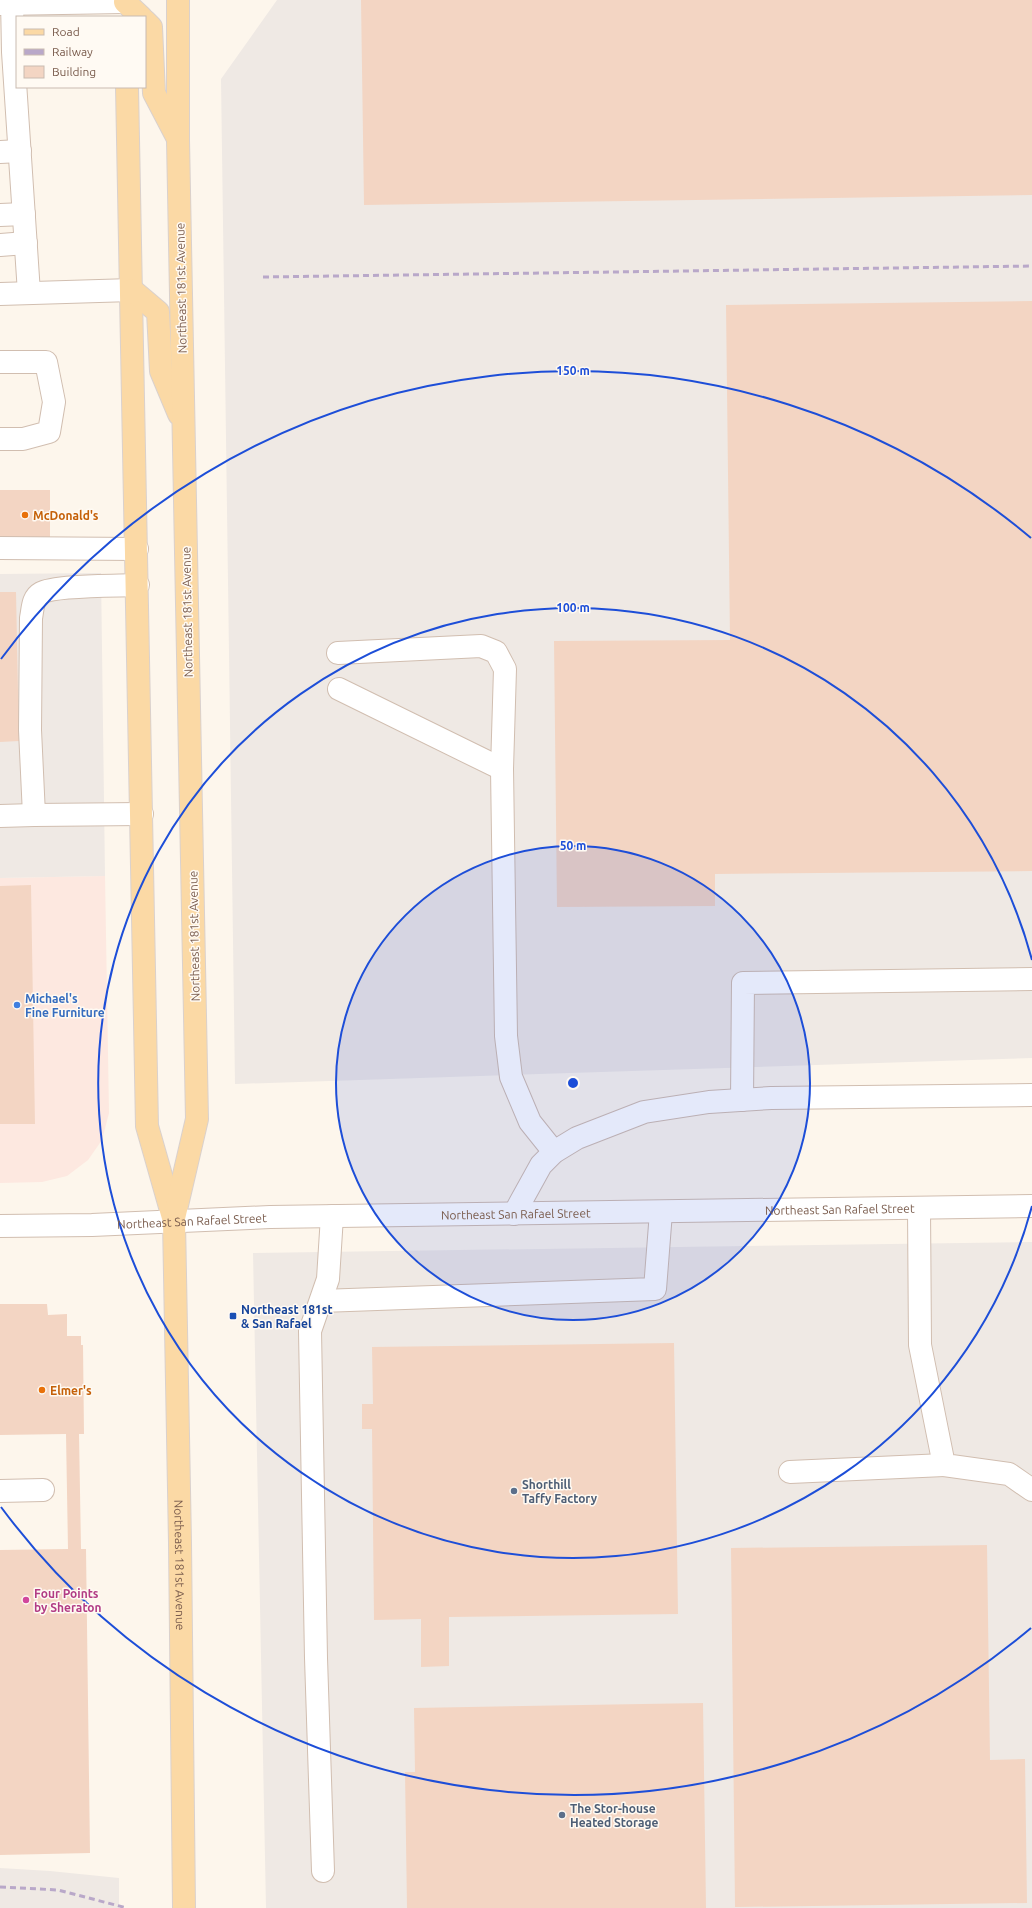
<svg xmlns="http://www.w3.org/2000/svg" width="1032" height="1908" font-family="Ubuntu,sans-serif">
  <rect width="100%" height="100%" fill="#fdf6ec"/>
  <!-- commercial -->
  <path fill="#fde8e0" d="M 105,876 L 109,1113 L 102,1140 L 88,1160 L 67,1176 L 42,1182 L 0,1183 L 0,878 Z"/>
  <!-- industrial -->
  <path fill="#efe9e4" d="M 277,0 L 1032,0 L 1032,1058 L 235,1084 L 221,79 Z
    M 101,573 L 105,876 L 0,878 L 0,574 Z
    M 1032,1242 L 1032,1908 L 266,1908 L 253,1253 Z
    M 0,1868 L 50,1871 L 119,1878 L 119,1908 L 0,1908 Z"/>
  <!-- building -->
  <path fill="#f3d5c3" d="M 361,0 L 1032,0 L 1032,195 L 364,205 Z
    M 1032,301 L 1032,871 L 715,874 L 715,906 L 557,907 L 554,641 L 730,640 L 726,305 Z
    M 0,490 L 50,490 L 50,539 L 0,540 Z
    M 0,592 L 16,592 L 19,741 L 0,742 Z
    M 31,885 L 35,1124 L 0,1124 L 0,886 Z
    M 0,1304 L 47,1304 L 48,1315 L 67,1314 L 67,1336 L 81,1336 L 81,1345 L 83,1345 L 84,1434 L 79,1434 L 81,1549 L 86,1549 L 90,1853 L 0,1855 L 0,1550 L 68,1549 L 66,1434 L 0,1435 Z
    M 674,1343 L 678,1614 L 449,1617 L 449,1666 L 421,1667 L 421,1619 L 374,1620 L 372,1429 L 362,1429 L 362,1404 L 373,1404 L 372,1347 Z
    M 987,1545 L 990,1760 L 1025,1759 L 1027,1903 L 735,1907 L 731,1548 Z
    M 703,1703 L 706,1908 L 407,1908 L 405,1772 L 415,1772 L 414,1708 Z"/>
  <g fill="none" stroke-linecap="round" stroke-linejoin="round">
    <!-- minor casing -->
    <g stroke="#d1beb0" stroke-width="24">
      <g id="minor">
        <path d="M 12,0 L 13,52 L 29,293"/>
        <path d="M 0,4 L 125,2"/>
        <path d="M 0,152 L 20,151"/>
        <path d="M 0,215 L 24,214"/>
        <path d="M 0,245 L 26,243"/>
        <path d="M 0,294 L 132,290"/>
        <path d="M 0,362 L 46,362 L 54,402 L 49,432 L 23,439 L 0,439"/>
        <path d="M 0,548 L 137,549"/>
        <path d="M 138,585 C 119,586 54,585 41,593 C 32,598 33,609 31,618 L 30,730 L 34,815 L 142,814"/>
        <path d="M 338,653 L 481,646 L 496,652 L 505,669 L 502,769 L 506,1036 L 511,1077 L 530,1122 L 554,1152"/>
        <path d="M 339,689 L 502,769"/>
        <path d="M 0,816 L 34,815"/>
        <path d="M 742,1100 L 743,983 L 1032,979"/>
        <path d="M 919,1208 L 920,1345 L 944,1465 L 1009,1474 L 1032,1490"/>
        <path d="M 514,1214 L 541,1165 L 554,1152 L 577,1138 L 644,1112 L 709,1102 L 771,1098 L 1032,1095"/>
        <path id="s1" d="M 0,1226 L 92,1225 L 270,1217 L 1032,1206"/>
        <path d="M 321,1301 L 655,1289 L 661,1212"/>
        <path d="M 790,1472 L 944,1465"/>
        <path d="M 0,1491 L 43,1490"/>
        <path d="M 323,1871 L 316,1658 L 310,1331 L 328,1279 L 332,1216"/>
      </g>
    </g>
    <!-- major casing -->
    <g stroke="#dad1cd" stroke-width="24">
      <g id="major">
        <path d="M 125,2 L 141,17"/>
        <path d="M 145,21 L 151,27 L 154,93 L 177,137"/>
        <path id="s2" d="M 127,87 L 147,1126 L 174,1221 L 180,1543 L 184,1908"/>
        <path d="M 132,290 L 158,312 L 161,371 L 179,414"/>
        <path d="M 174,1218 L 197,1119 L 178,140 L 178,0"/>
      </g>
    </g>
    <!-- minor -->
    <use href="#minor" stroke="#fff" stroke-width="22"/>
    <!-- major -->
    <use href="#major" stroke="#fbd9a5" stroke-width="22"/>
    <!-- rail -->
    <path stroke="#b9a8c9" stroke-width="3" stroke-dasharray="6 4" stroke-linecap="butt" d="M 263,277 L 1032,266
      M 0,1887 L 58,1890 L 127,1908"/>
  </g>
  <!-- distance rings -->
  <circle cx="573" cy="1083" r="237" fill="#1d4ed8" fill-opacity=".12"/>
  <g fill="none" stroke="#1d4ed8" stroke-width="2">
    <circle cx="573" cy="1083" r="237"/>
    <path d="M1032 1206A475 475 0 1 1 1032 960"/>
    <path d="M1031 1628A712 712 0 0 1 1 1507M1 659A712 712 0 0 1 1031 538"/>
  </g>
  <!-- markers -->
  <g fill="#e8710a" stroke="#fffaf3" stroke-width="1.5">
    <circle cx="25" cy="515" r="4"/>
    <circle cx="42" cy="1390" r="4"/>
  </g>
  <circle fill="#3f7fe0" stroke="#fffaf3" stroke-width="1.5" cx="17" cy="1005" r="4"/>
  <rect fill="#1a4fb4" stroke="#fffaf3" stroke-width="1.5" x="229" y="1312" width="8" height="8" rx="2"/>
  <g fill="#5c6f8a" stroke="#fffaf3" stroke-width="1.5">
    <circle cx="514" cy="1491" r="4"/>
    <circle cx="562" cy="1815" r="4"/>
  </g>
  <circle fill="#d1479c" stroke="#fffaf3" stroke-width="1.5" cx="26" cy="1600" r="4"/>
  <g text-anchor="middle" dominant-baseline="central" stroke-width="3" stroke-linejoin="round" paint-order="stroke">
    <!-- street labels -->
    <g font-size="12" fill="#7a5c4d" stroke="#fffaf3">
      <text transform="translate(181 288) rotate(-91)">Northeast 181st Avenue</text>
      <text transform="translate(187 612) rotate(-91)">Northeast 181st Avenue</text>
      <text transform="translate(194 936) rotate(-91)">Northeast 181st Avenue</text>
      <text stroke="none"><textPath href="#s1" startOffset="840">Northeast San Rafael Street</textPath></text>
      <text stroke="none"><textPath href="#s1" startOffset="516">Northeast San Rafael Street</textPath></text>
      <text stroke="none"><textPath href="#s1" startOffset="192">Northeast San Rafael Street</textPath></text>
      <text stroke="none"><textPath href="#s2" startOffset="1482">Northeast 181st Avenue</textPath></text>
    </g>
    <!-- food labels -->
    <g font-size="12" font-weight="bold" fill="#c56008" stroke="#fffaf3" text-anchor="start">
      <text x="33" y="515">McDonald's</text>
      <text x="50" y="1390">Elmer's</text>
    </g>
    <!-- shop labels -->
    <g font-size="12" font-weight="bold" fill="#366cbe" stroke="#fffaf3" text-anchor="start">
      <text x="25" y="998">Michael's<tspan x="25" dy="14">Fine Furniture</tspan></text>
    </g>
    <!-- transit labels -->
    <g font-size="12" font-weight="bold" fill="#164399" stroke="#fffaf3" text-anchor="start">
      <text x="241" y="1309">Northeast 181st<tspan x="241" dy="14">&amp; San Rafael</tspan></text>
    </g>
    <!-- service labels -->
    <g font-size="12" font-weight="bold" fill="#4e5e75" stroke="#fffaf3" text-anchor="start">
      <text x="522" y="1484">Shorthill<tspan x="522" dy="14">Taffy Factory</tspan></text>
      <text x="570" y="1808">The Stor-house<tspan x="570" dy="14">Heated Storage</tspan></text>
    </g>
    <!-- hotel labels -->
    <g font-size="12" font-weight="bold" fill="#b23c85" stroke="#fffaf3" text-anchor="start">
      <text x="34" y="1593">Four Points<tspan x="34" dy="14">by Sheraton</tspan></text>
    </g>
  </g>
  <circle cx="573" cy="1083" r="6" fill="#1d4ed8" stroke="#fffaf3" stroke-width="2"/>
  <g font-size="12" text-anchor="middle" font-weight="bold" fill="#1d4ed8" stroke="#fffaf3" stroke-width="3" stroke-linejoin="round" paint-order="stroke">
    <text x="573" y="375">150 m</text>
    <text x="573" y="612">100 m</text>
    <text x="573" y="850">50 m</text>
  </g>
  <!-- legend -->
  <rect x="16" y="16" width="130" height="72" fill="#fffaf3" stroke="#cabbb1"/>
  <rect x="24" y="29" width="20" height="6" fill="#fbd9a5" stroke="#cabbb1"/>
  <text x="52" y="36" font-size="12" fill="#7a5c4d">Road</text>
  <rect x="24" y="49" width="20" height="6" fill="#b9a8c9" stroke="#cabbb1"/>
  <text x="52" y="56" font-size="12" fill="#7a5c4d">Railway</text>
  <rect x="24" y="66" width="20" height="12" fill="#f3d5c3" stroke="#cabbb1"/>
  <text x="52" y="76" font-size="12" fill="#7a5c4d">Building</text>
</svg>
